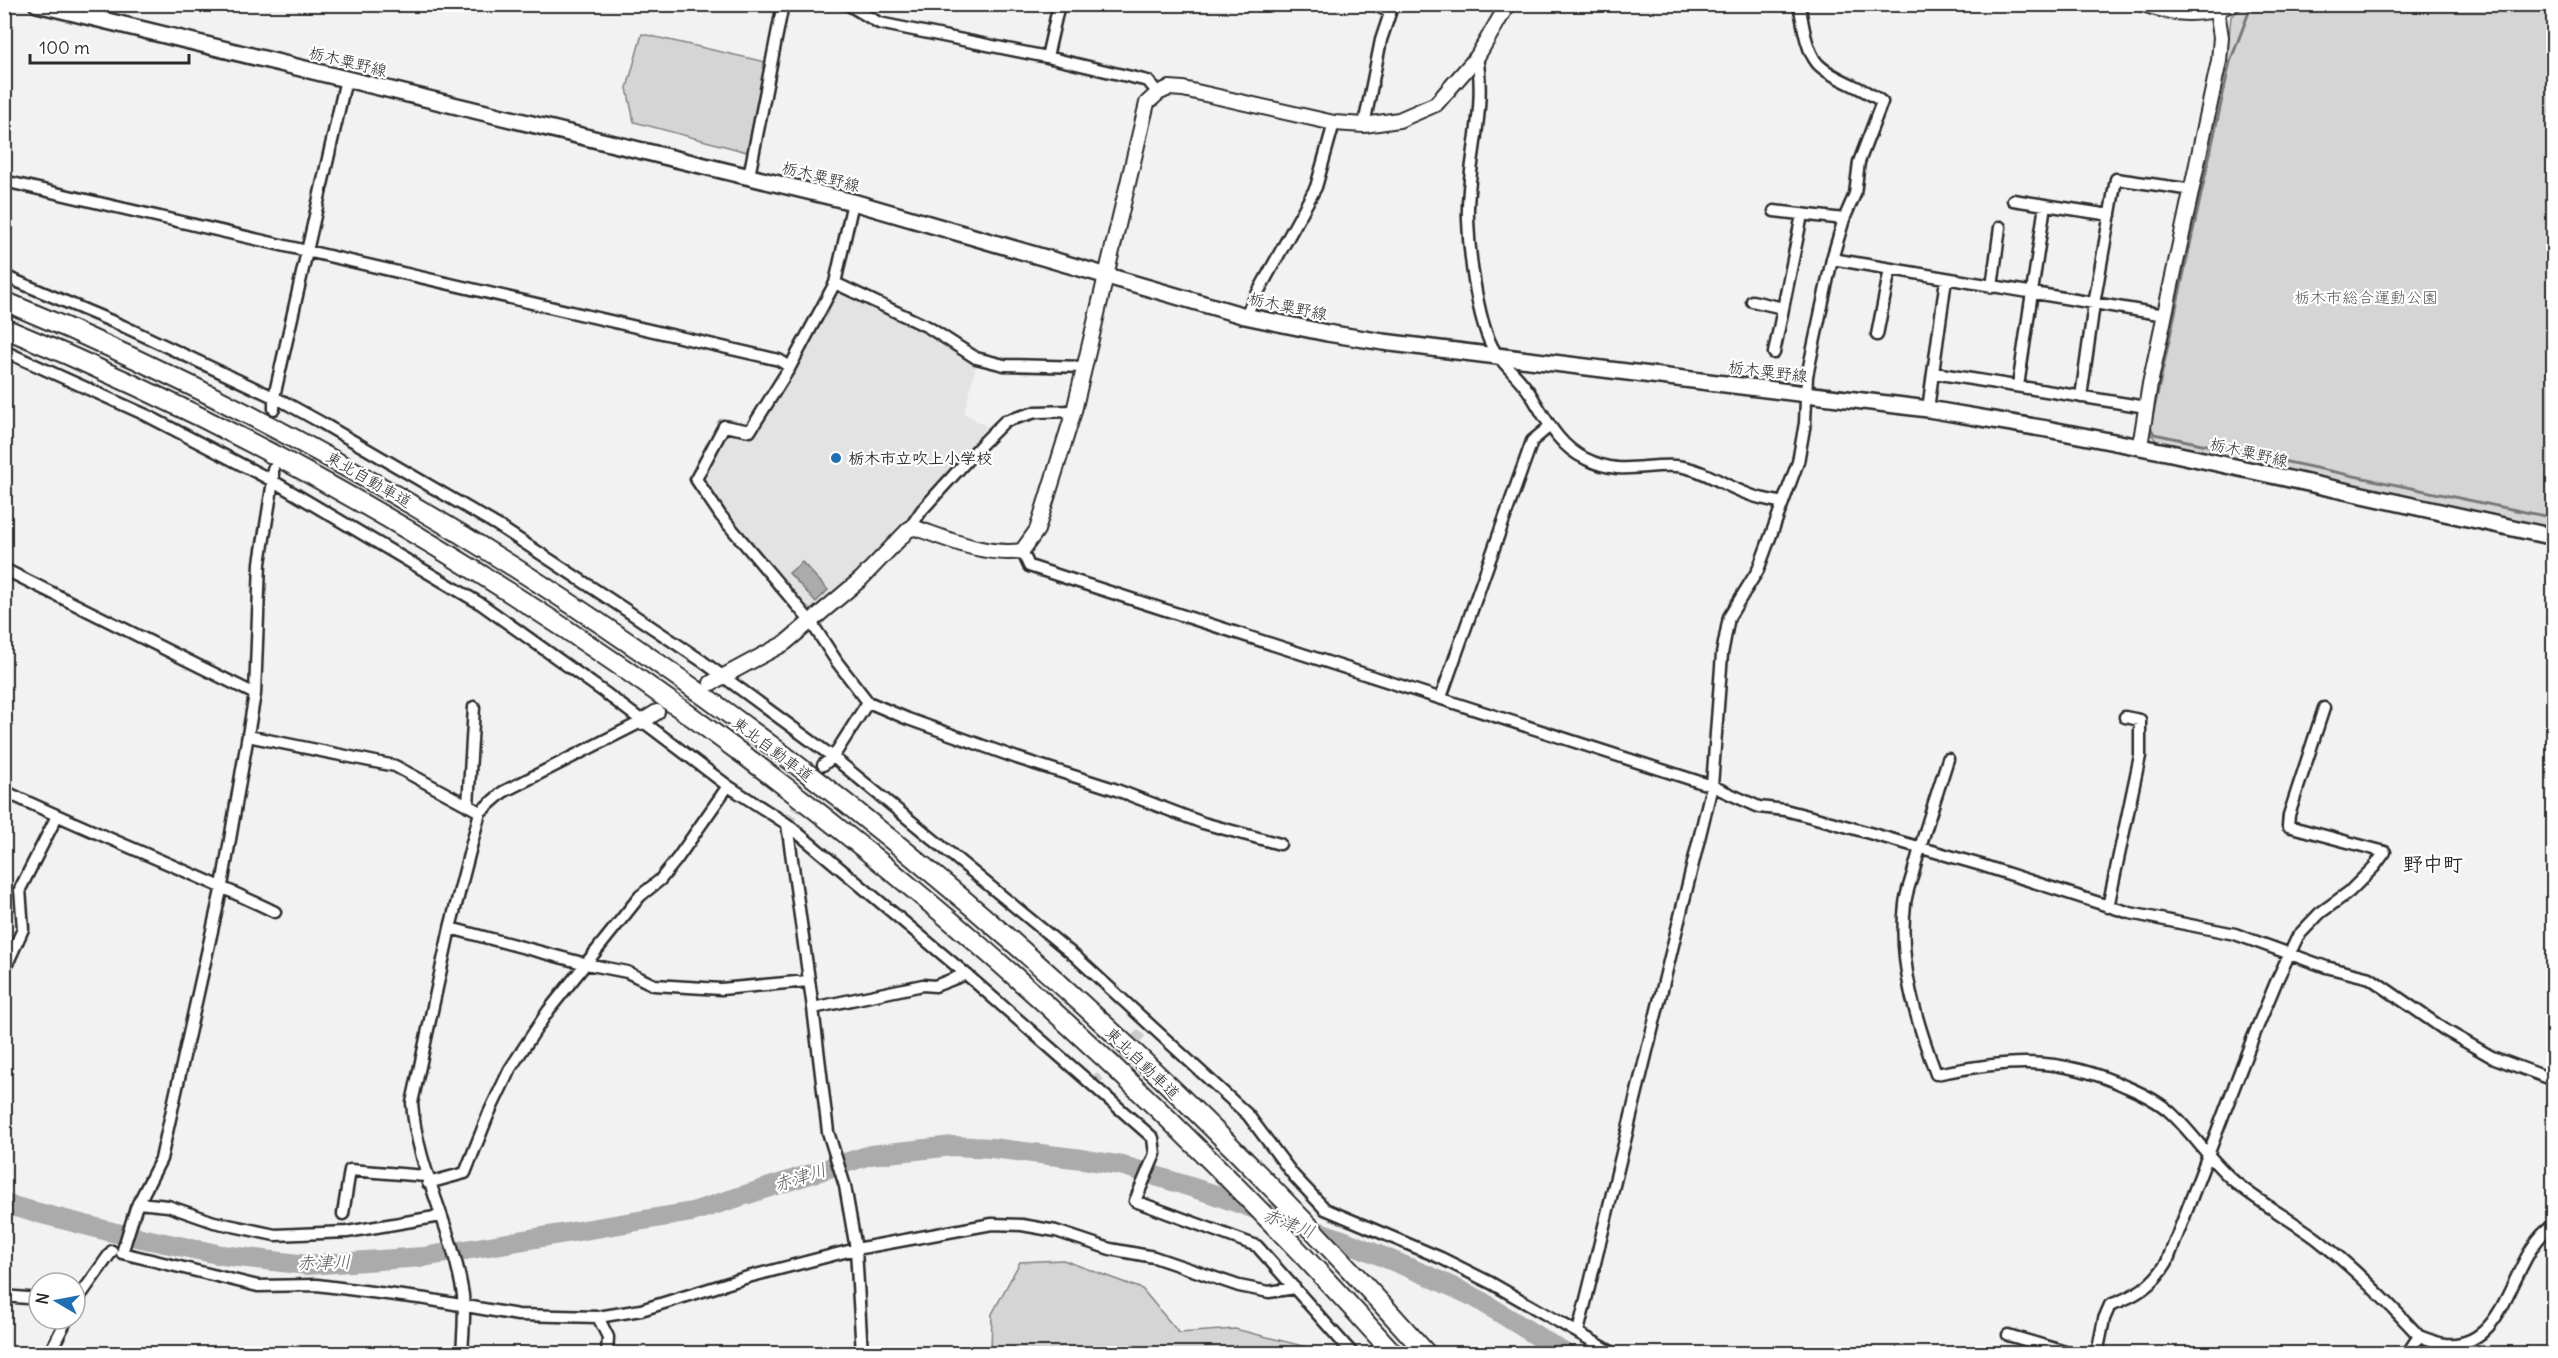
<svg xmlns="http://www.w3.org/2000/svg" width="2558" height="1358" font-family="Delius,'Klee One',sans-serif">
  <rect width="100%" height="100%" fill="#f2f2f2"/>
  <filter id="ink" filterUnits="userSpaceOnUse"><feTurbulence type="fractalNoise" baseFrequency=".0167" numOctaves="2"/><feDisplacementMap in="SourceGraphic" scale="12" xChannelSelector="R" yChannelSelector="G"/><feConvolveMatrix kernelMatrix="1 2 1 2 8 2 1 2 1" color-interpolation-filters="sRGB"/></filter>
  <g filter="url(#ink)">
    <!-- built -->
    <path fill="#e3e3e3" d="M 838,287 L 923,331 L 976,366 L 964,413 L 987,427 L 863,566 L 813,612 L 744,536 L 703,478 L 728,433 L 744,438 L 753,434 Z"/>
    <!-- green -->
    <path fill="#d5d5d5" stroke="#808080" stroke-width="1.5" d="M 2248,4 L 2553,5 L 2553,529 L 2158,443 L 2150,433 L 2147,423 L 2227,59 L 2231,16 Z
      M 642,34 L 766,62 L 747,152 L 634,122 L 627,88 Z
      M 1063,1260 L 1142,1289 L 1179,1333 L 1235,1329 L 1319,1350 L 1319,1353 L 991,1353 L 992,1314 L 1020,1262 Z"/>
    <!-- water -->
    <path fill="#ababab" stroke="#787878" stroke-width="1.5" d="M 802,562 L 828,590 L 816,602 L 789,573 Z"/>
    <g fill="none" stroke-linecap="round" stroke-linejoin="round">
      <!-- stream -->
      <path stroke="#787878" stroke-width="3" d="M 2252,4 L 2230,62 L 2150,427 L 2154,434 L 2554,518"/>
      <!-- river -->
      <path stroke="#ababab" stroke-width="20" d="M 4,1204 L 112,1232 L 222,1255 L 307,1265 L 423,1257 L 692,1212 L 870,1155 L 953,1146 L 992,1148 L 1082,1159 L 1124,1166 L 1213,1194 L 1345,1241 L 1429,1276 L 1476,1298 L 1566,1354"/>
      <!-- street-tunnel -->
      <path stroke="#cacaca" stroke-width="10" stroke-dasharray="10 5" stroke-linecap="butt" d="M 273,460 L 274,409
        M 787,824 L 823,765
        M 1093,1083 L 1149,1025"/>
      <!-- secondary-tunnel -->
      <path stroke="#cacaca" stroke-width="14" stroke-dasharray="14 7" stroke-linecap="butt" d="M 667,707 L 711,683"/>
      <!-- street casing -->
      <g stroke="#2b2b2b" stroke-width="15">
        <path id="street" d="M 847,4 L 879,23 L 1047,57 L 1148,81 L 1158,93
          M 1373,4 L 1390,12
          M 1799,4 C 1803,22 1805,48 1817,63 C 1830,78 1865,88 1882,102 L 1859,162 L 1855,194 L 1844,219
          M 1047,57 L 1059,4
          M 1477,57 C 1487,112 1466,166 1468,220 C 1469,253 1478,333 1499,357 C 1509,370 1522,380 1531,395 C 1546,419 1559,447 1586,459 C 1621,476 1642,464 1676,466 C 1702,468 1724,486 1748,494 C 1759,499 1772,500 1783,503
          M 1364,125 L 1381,40 L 1393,4
          M 749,176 L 783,4
          M 4,181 L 779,360 L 790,367
          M 2013,200 L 2110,215
          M 853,202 L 835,283 L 790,367 L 750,431 L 724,426 L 696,479 L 721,516 L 811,622 L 837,662 L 868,702
          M 1832,259 L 2165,315
          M 4,276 L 123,326 L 284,402 L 322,423 L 497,525 L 626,610 L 702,661 L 833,757 L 1076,957 L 1248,1115 L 1294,1176 L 1325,1209 L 1441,1258 L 1491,1283 L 1615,1354
          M 835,283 L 928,327 L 976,358 L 1004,365 L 1085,367
          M 1992,287 L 2000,227
          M 1752,301 L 1783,308
          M 1245,316 L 1316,187 L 1334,123
          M 1877,335 L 1890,269
          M 4,351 L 146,415 L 273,481 L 481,604 L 604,692 L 728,786 L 787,824 L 966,974 L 1153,1138 L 1155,1154 L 1135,1201 L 1257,1246 L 1353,1354
          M 1774,353 L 1802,215
          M 1934,373 L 2146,407
          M 2018,386 L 2045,205
          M 2081,397 L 2094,304 L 2116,179 L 2193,190
          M 274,409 L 274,397 L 346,79
          M 1928,409 L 1946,279
          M 273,469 L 273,481 L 260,563 L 255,694 L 222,886 L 161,1159 L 136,1208 L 122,1253 L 258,1286 L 317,1285 L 426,1299 L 518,1315 L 598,1317 L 641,1310 L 748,1277 L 856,1249 L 992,1224 L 1022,1225 L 1056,1231 L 1110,1249 L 1154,1257 L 1239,1286 L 1269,1292 L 1295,1288
          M 909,529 L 922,510 L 982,444 L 1005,421 L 1036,412 L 1074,411
          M 1022,551 L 1029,566 L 1712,786 L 1759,807 L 1785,810 L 1831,822 L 1981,865 L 2130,913 L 2235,934 L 2326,967 L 2370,978 L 2445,1030 L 2492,1057 L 2554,1080
          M 4,569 L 255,694
          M 1441,697 L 1532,441 L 1550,426
          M 248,736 L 395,766 L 480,812
          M 1948,759 C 1936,797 1923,835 1913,873 C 1910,883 1906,894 1905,904 C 1898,963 1916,1020 1936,1074 C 2009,1060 2058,1055 2127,1087 C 2141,1093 2158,1101 2170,1112 C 2193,1133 2211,1162 2235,1182 C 2260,1203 2290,1219 2317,1239 C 2354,1268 2387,1301 2419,1336
          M 823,765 L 833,757 L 868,702 L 908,719 L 1017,758 L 1114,789 L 1203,823 L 1280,844
          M 4,791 C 94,834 186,869 275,912
          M 468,806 L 474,707
          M 787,824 L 813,1008 L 923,985 L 935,986 L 966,974
          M 2108,907 L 2140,756 L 2140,720 L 2125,717
          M 450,928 L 586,964 L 627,972 L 654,985 L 721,989 L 808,981
          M 4,971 L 23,929 L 20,889 L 57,816
          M 813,1008 L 828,1132 L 845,1186 L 856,1249 L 862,1354
          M 428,1183 L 465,1173 L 489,1113 L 510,1069 L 548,1011 L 640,896 L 660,880 L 677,859 L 728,786
          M 138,1203 L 168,1206 L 214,1222 L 275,1235 L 347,1232 L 441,1216
          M 343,1214 L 350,1170 L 426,1176
          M 4,1296 L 39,1299
          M 75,1303 L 112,1251
          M 598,1317 L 608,1337 L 607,1354
          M 1578,1332 L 1712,786 L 1722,654 L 1729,617 L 1758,570 L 1798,462 L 1805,423 L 1807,376 L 1832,259 L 1844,219 L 1774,211
          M 2008,1335 L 2072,1354
          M 49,1354 L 67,1319
          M 462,1354 C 463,1332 466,1310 462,1289 C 451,1225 417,1168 412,1103 L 450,928 L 480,812 L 503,792 L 641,722
          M 2097,1354 L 2104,1319 L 2110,1305 C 2135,1296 2153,1286 2167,1262 L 2252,1040 L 2277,980 L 2298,936 L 2320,913 L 2349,892 L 2374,867 L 2385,852 L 2288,826 L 2289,815 L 2324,708
          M 2407,1354 L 2419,1336 C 2427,1339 2437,1343 2445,1344 C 2510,1350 2510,1251 2554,1225"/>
      </g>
      <!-- secondary casing -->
      <g stroke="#2b2b2b" stroke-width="18">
        <path id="secondary" d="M 2143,4 C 2174,15 2201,17 2232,4
          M 2140,446 L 2150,384 L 2219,61 L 2221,37 L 2217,11
          M 711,683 L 785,643 L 861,579 L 909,529 L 916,528 C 950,540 985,556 1022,551 L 1037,530 L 1074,411 L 1147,103 L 1158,93 L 1169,88 L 1183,89 L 1334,123 L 1364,125 L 1399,120 L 1436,104 L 1477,57 L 1508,4
          M 641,722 L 657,712"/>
      </g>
      <!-- primary casing -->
      <g stroke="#2b2b2b" stroke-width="20">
        <path id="primary" d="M 37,4 L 853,202 L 1245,316 L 1327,333 L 1383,342 L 1928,409 L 2047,429 L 2171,453 L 2554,537"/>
      </g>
      <!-- highway casing -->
      <g stroke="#2b2b2b" stroke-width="22">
        <path id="highway" d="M 4,301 C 551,527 1035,914 1427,1354
          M 4,328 C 534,545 1013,930 1394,1354"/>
      </g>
      <!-- street -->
      <use href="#street" stroke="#fff" stroke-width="10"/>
      <!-- secondary -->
      <use href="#secondary" stroke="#fff" stroke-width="14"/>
      <!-- primary -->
      <use href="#primary" stroke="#fff" stroke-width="15"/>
      <!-- highway -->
      <use href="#highway" stroke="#fff" stroke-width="18"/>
    </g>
  </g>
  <!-- markers -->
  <circle fill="#1f6fb2" stroke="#fff" stroke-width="2" cx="836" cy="458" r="6"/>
  <g text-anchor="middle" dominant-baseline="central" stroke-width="4.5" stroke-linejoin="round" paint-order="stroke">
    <!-- street labels -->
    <g font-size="16" fill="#2b2b2b" stroke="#fff">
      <text transform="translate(348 61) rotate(14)">栃木粟野線</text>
      <text transform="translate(821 176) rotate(14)">栃木粟野線</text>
      <text transform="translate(1288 306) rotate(12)">栃木粟野線</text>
      <text transform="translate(1768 371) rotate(7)">栃木粟野線</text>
      <text transform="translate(2249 452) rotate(13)">栃木粟野線</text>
      <text transform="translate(369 479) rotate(30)">東北自動車道</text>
      <text transform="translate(773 749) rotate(37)">東北自動車道</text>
      <text transform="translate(1143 1063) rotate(44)">東北自動車道</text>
    </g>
    <!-- park labels -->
    <g font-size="16" fill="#565656" stroke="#fff">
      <text x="2366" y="297">栃木市総合運動公園</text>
    </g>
    <!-- poi labels -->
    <g font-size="16" font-weight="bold" fill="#2b2b2b" stroke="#fff" text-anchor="start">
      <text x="848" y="458">栃木市立吹上小学校</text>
    </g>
    <!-- water labels -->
    <g font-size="18" font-style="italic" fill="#585858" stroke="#fff">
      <text transform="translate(800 1177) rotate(-18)">赤津川</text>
      <text transform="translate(1289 1223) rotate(21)">赤津川</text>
      <text transform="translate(324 1262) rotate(-1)">赤津川</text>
    </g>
    <!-- quarter labels -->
    <g font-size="20" font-weight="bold" fill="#2b2b2b" stroke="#fff">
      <text x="2433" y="863">野中町</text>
    </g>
  </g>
  <!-- margin -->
  <rect width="2558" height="1358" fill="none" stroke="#fff" stroke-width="24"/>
  <rect x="12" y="12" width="2534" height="1334" fill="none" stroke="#2b2b2b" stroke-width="2" filter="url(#ink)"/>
  <!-- north arrow -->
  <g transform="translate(57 1301) rotate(280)"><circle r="28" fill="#ffffff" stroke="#aaaaaa" stroke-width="1.5"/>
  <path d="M0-4.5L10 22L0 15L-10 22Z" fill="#1f6fb2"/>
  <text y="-9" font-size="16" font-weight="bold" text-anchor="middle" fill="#2b2b2b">N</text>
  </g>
  <!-- scale -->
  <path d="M30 54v9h159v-9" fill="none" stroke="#2b2b2b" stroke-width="3"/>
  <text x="39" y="54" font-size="18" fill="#2b2b2b" stroke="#ffffff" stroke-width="4.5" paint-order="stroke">100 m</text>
</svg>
